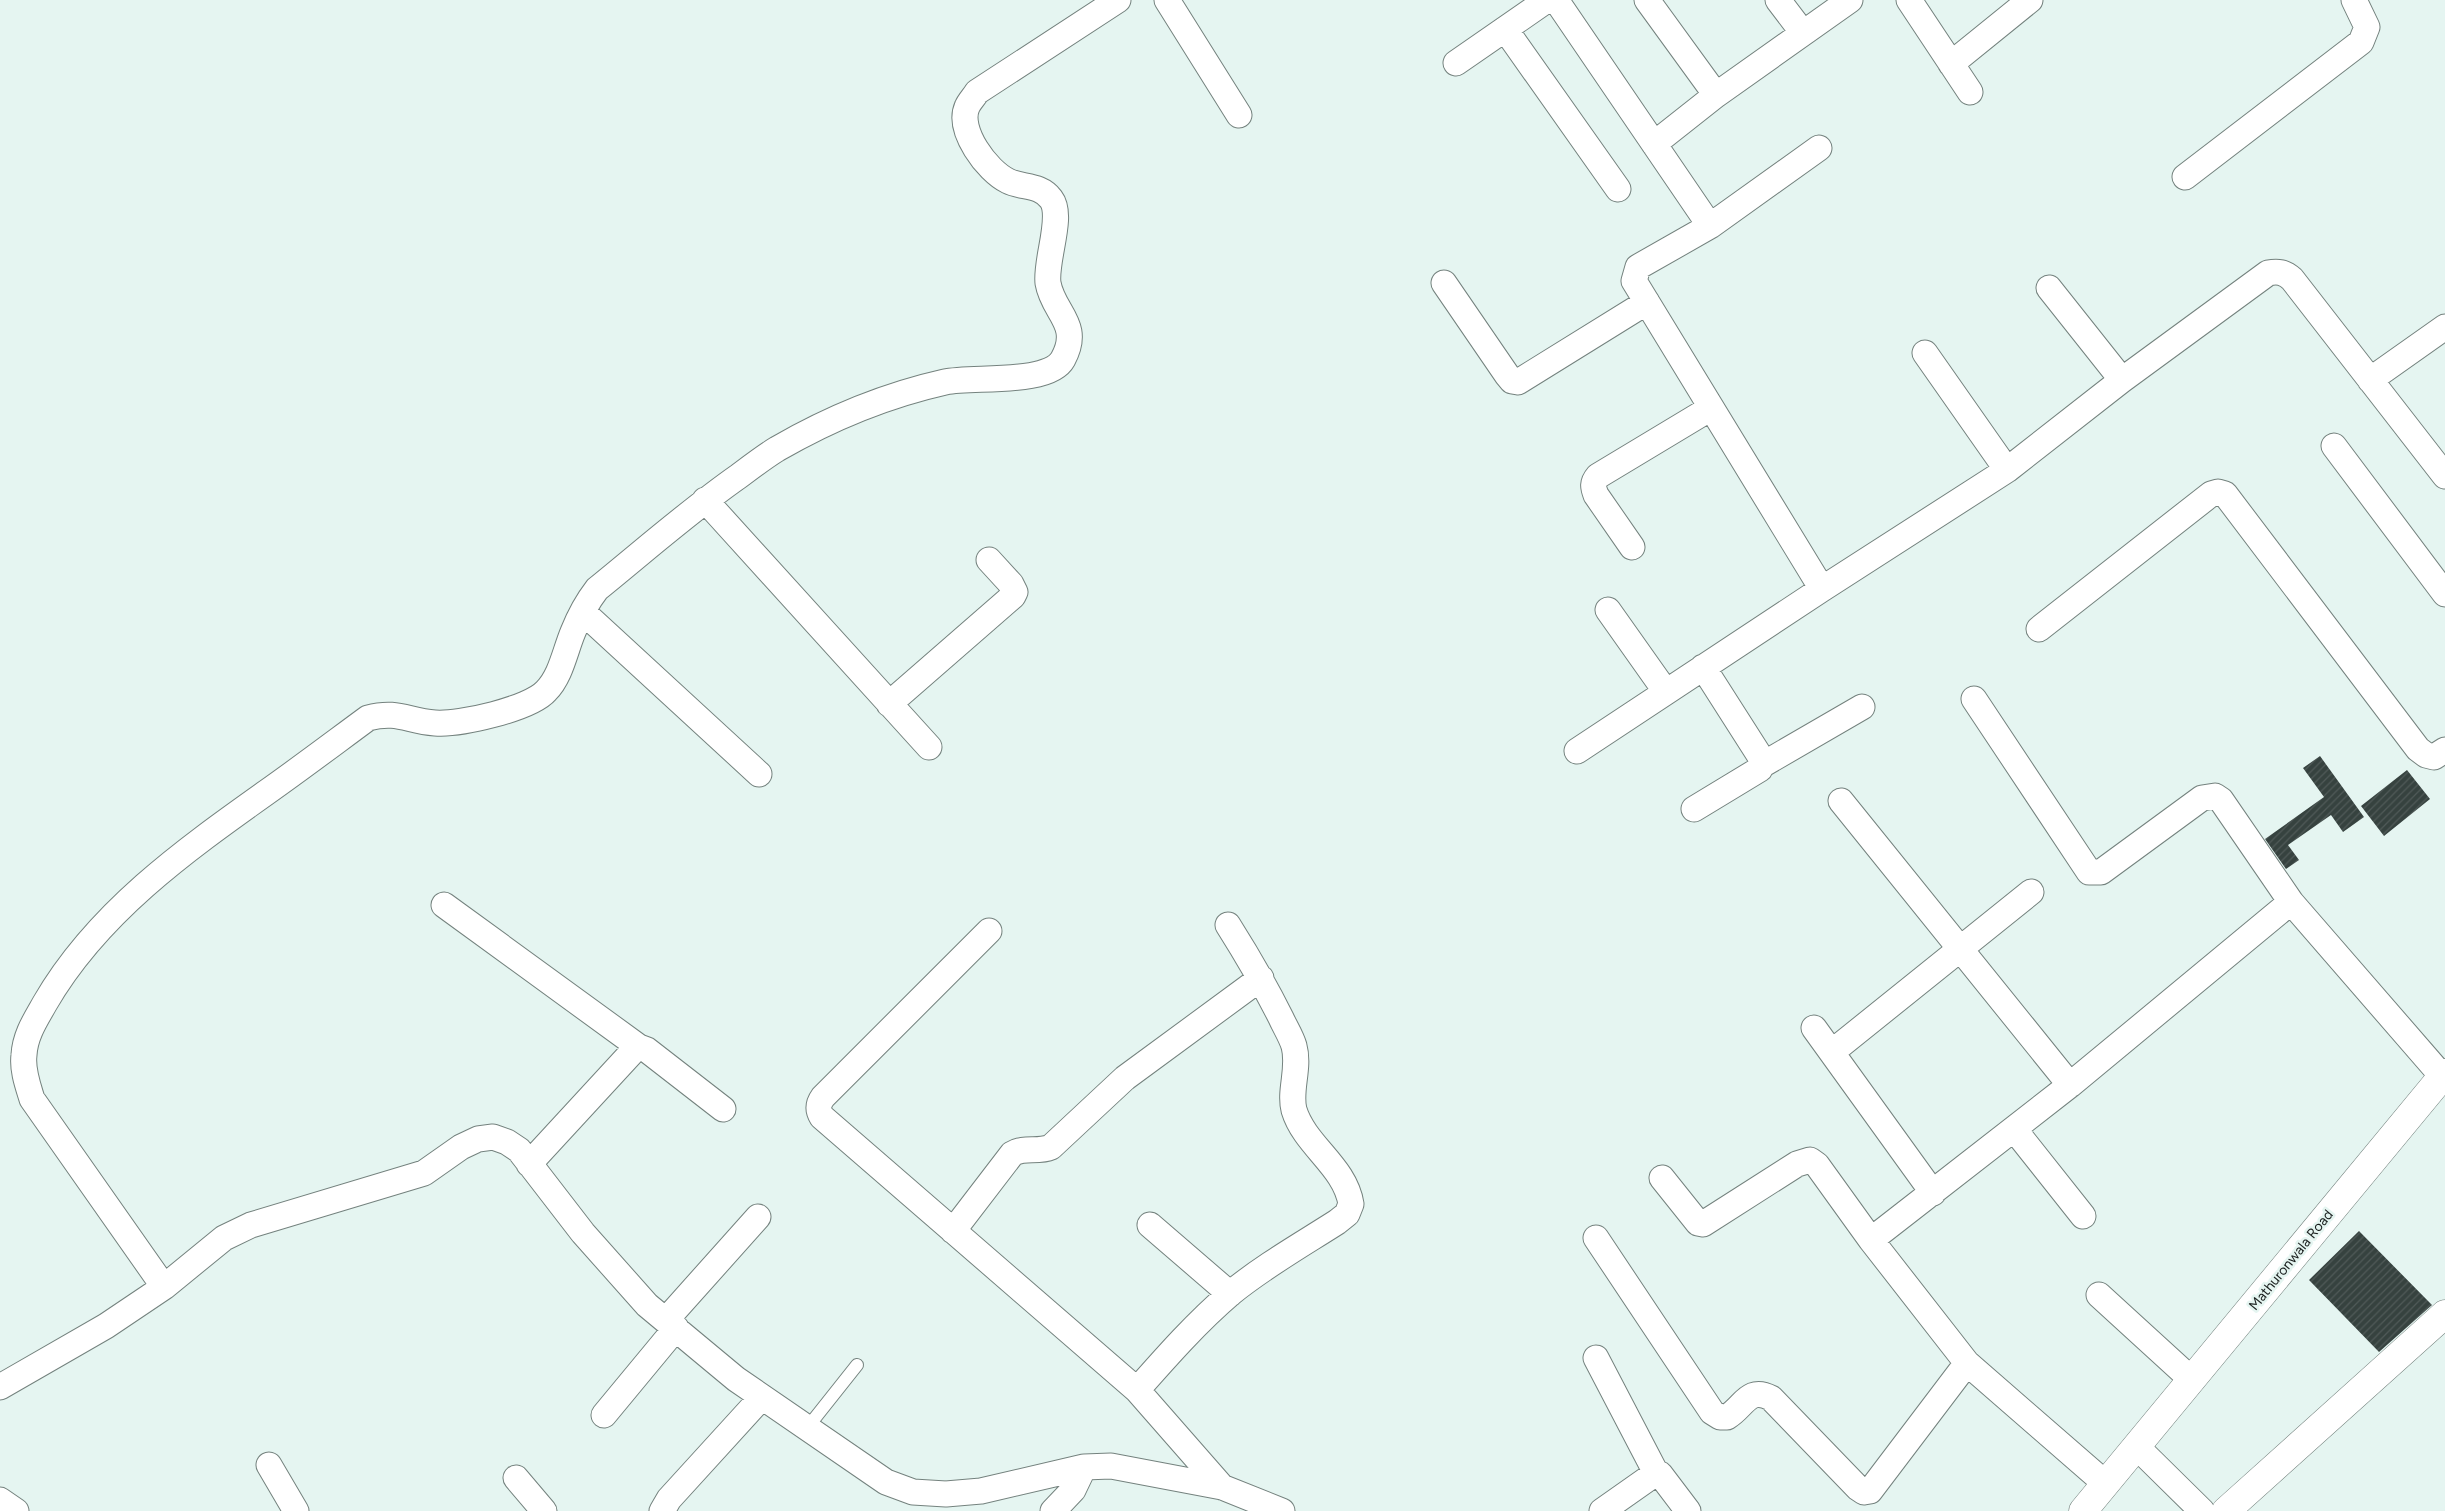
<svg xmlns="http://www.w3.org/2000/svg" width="2445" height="1511" font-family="Figtree,sans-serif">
  <defs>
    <pattern id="building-hatch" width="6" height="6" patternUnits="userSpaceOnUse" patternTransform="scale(1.25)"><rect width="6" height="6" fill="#36423f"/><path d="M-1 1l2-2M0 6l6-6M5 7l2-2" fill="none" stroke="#505a58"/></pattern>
  </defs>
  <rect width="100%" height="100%" fill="#e5f5f1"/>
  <!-- building -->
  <path fill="url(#building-hatch)" d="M 2320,756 L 2364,817 L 2343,832 L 2331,815 L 2288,845 L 2299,860 L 2286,869 L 2265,839 L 2324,797 L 2303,768 Z
    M 2407,770 L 2430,799 L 2384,836 L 2361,806 Z
    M 2359,1231 L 2432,1305 L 2379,1352 L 2309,1280 Z"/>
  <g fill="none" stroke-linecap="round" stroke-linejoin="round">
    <!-- service casing -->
    <g stroke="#74827e" stroke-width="14">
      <path id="service" d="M 807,1428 L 857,1365"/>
    </g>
    <!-- minor casing -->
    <g stroke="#74827e" stroke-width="27">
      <path id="minor" d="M 1167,0 L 1239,115
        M 1556,0 L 1710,226
        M 1647,0 L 1716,95
        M 1778,0 L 1803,33
        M 1909,0 L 1970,92
        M 1505,29 L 1618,189
        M 1456,63 L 1547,0
        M 1951,64 L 2030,0
        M 1654,144 L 1716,95 L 1850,0
        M 1819,148 L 1710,226 L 1638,267 L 1634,281 L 1822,589
        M 2185,177 L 2361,42 L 2367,27 L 2354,0
        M 1444,283 L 1507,375 L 1512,381 L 1518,382 L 1647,302
        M 2049,288 L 2122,380
        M 1925,353 L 2007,470
        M 2370,380 L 2445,327
        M 2334,446 L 2445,594
        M 705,500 L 929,747
        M 1632,547 L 1596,495 C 1593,487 1592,483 1598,476 L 1711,408
        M 1608,610 L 1666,692
        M 583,612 L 759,774
        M 2039,629 L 2211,494 L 2218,492 L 2225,494 L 2418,749 L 2426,755 L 2434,757 L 2445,750
        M 1974,699 L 2089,872 L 2101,872 L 2202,798 L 2215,796 L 2221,800 L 2291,902
        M 889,704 L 1013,596 L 1015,592 L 1011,584 L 989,560
        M 1577,751 L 1822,589 L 2007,470 L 2122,380 L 2268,273 C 2278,271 2284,272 2292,279 L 2445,476
        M 1762,765 L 1862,707
        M 1841,801 L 2070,1085
        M 1694,809 L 1760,769 L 1763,761 L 1703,667
        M 444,905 L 639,1047
        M 989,931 L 823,1097 C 818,1104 817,1109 822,1117 L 1137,1390 L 1222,1487
        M 1814,1028 L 1933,1193
        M 1832,1052 L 2031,892
        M 2014,1129 L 2083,1216
        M 529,1164 L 635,1049 L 639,1047 L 647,1050 L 723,1109
        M 1150,1225 L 1230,1294
        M 953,1231 L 1012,1154 C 1025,1146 1037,1153 1051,1147 L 1125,1078 L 1261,978
        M 1596,1238 L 1712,1412 L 1720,1417 L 1727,1417 C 1744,1407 1748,1386 1771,1398 L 1858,1488 L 1864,1492 L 1870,1491 L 1967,1363 L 1871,1240 L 1817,1165 L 1810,1160 L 1797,1164 L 1703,1224 L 1698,1223 L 1662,1178
        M 1871,1240 L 2070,1085 L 2291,902 L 2442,1076
        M 164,1287 L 224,1238 L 251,1225 L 424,1173 L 461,1147 L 478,1139 L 493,1137 L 507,1142 L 519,1150 L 583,1233 L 647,1305 L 736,1379 L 886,1482 L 913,1492 L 946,1494 L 981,1491 L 1084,1467 L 1111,1466 L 1222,1487 L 1282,1511
        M 2099,1295 L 2192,1380
        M 666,1320 L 758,1217
        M 1596,1358 L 1656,1473 L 1660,1474 L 1688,1511
        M 1967,1363 L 2106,1484
        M 0,1387 L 106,1326 L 164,1287 L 32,1099 C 28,1086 22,1070 24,1055 C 25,1035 36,1019 45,1003 C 97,913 184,851 267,792 C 301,768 334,743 368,718 C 398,710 407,721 435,723 C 459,725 530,709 546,691 C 561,676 565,651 573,632 C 579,617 587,602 597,589 C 644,551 689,511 739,476 C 751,467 764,457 777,449 C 829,419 887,395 945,382 C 973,376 1049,385 1063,359 C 1082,324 1053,313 1048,283 C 1045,260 1064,216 1051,199 C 1040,184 1022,188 1008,181 C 987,171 957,130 967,107 C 969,102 974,97 977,92 L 1118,0
        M 1137,1390 C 1167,1356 1197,1322 1231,1293 C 1264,1266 1301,1245 1337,1222 L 1347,1214 L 1351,1204 C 1345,1166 1305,1146 1294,1110 C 1289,1090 1300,1068 1294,1046 C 1291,1036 1285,1027 1281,1018 C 1265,986 1247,955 1228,925
        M 604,1415 L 676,1328
        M 2137,1447 L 2202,1511
        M 269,1465 L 296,1511
        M 516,1478 L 544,1511
        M 0,1500 L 16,1511
        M 662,1511 L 669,1499 L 762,1397
        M 1053,1511 L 1073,1490 L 1084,1467
        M 1602,1511 L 1656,1473"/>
    </g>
    <!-- tertiary casing -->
    <g stroke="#74827e" stroke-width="29">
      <path id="tertiary" d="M 2083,1511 L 2445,1073
        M 2226,1511 L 2445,1314"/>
    </g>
    <!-- service -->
    <use href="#service" stroke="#fff" stroke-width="12"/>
    <!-- minor -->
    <use href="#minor" stroke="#fff" stroke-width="25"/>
    <!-- tertiary -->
    <use href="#tertiary" stroke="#fff" stroke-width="28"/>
  </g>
  <g text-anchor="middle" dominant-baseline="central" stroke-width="5" stroke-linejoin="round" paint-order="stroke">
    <!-- street labels -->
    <g font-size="14" fill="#191e1d" stroke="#e5f5f1">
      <text transform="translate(2291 1260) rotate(-51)">Mathuronwala Road</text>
    </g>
  </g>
</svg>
